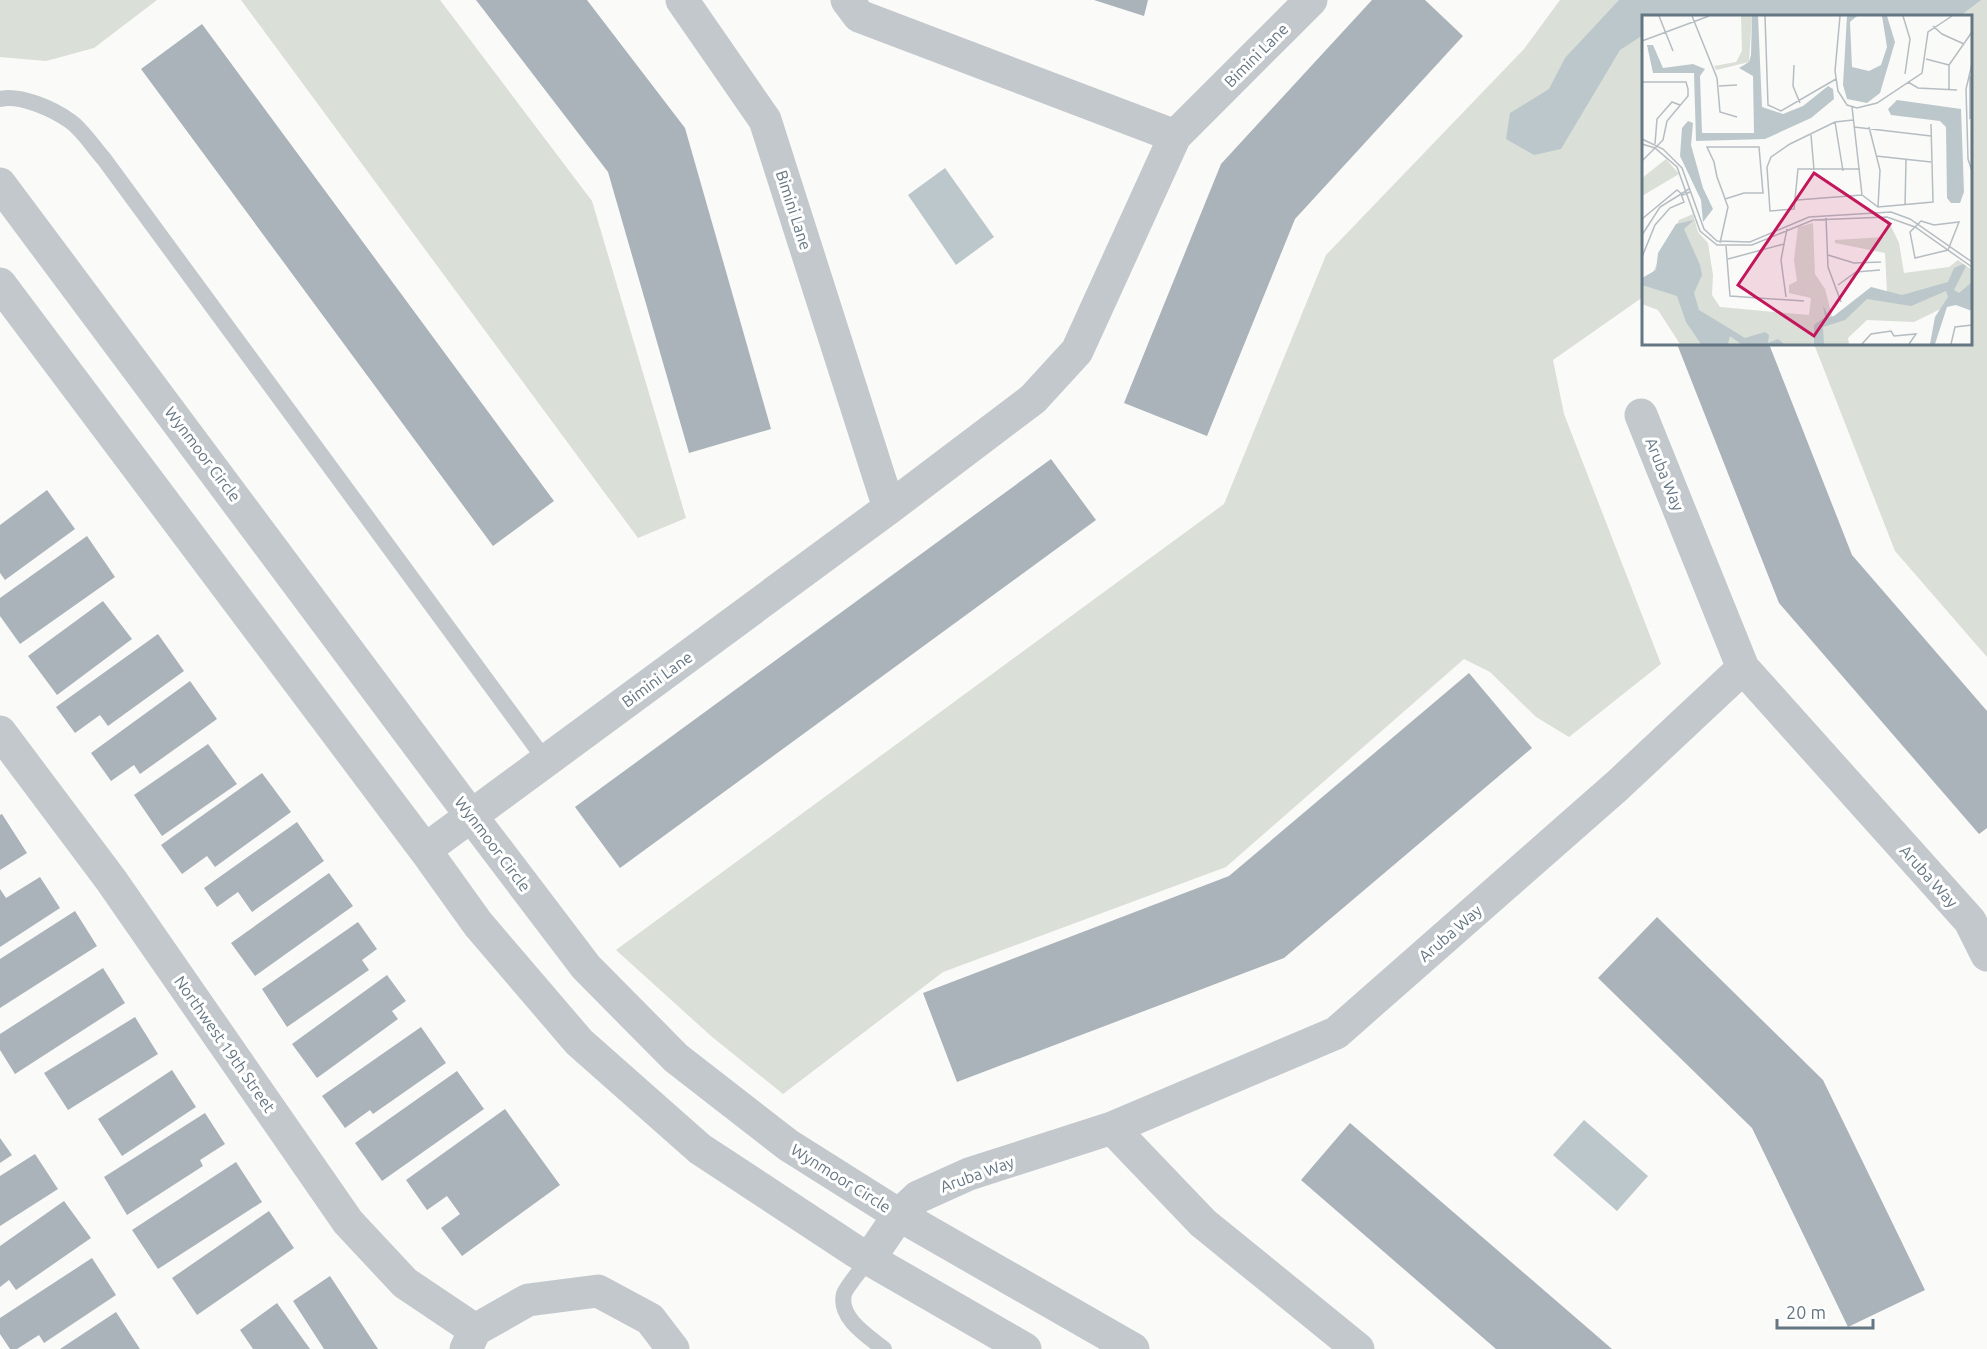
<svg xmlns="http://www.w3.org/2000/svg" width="1987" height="1349" font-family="Ubuntu,sans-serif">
  <rect width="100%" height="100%" fill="#fafaf8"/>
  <!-- green -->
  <path fill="#dadfd7" d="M 0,0 L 157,0 L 94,48 L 46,61 L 0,57 Z
    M 241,0 L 440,0 L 592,201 L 686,518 L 638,538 Z
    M 1560,0 L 1987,0 L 1987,657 L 1895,551 L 1814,344 L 1970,344 L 1970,16 L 1644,16 L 1643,297 L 1553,360 L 1564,414 L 1661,664 L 1569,737 L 1536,717 L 1490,672 L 1464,659 L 1226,867 L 943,972 L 783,1094 L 711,1036 L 616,950 L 1224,504 L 1326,255 L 1524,49 Z"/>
  <!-- water -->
  <path fill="#bbc7cb" d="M 1619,0 L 1981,0 L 1960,16 L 1644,16 L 1643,35 L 1620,50 L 1561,149 L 1534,155 L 1506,139 L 1510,113 L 1549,89 L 1565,58 Z
    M 945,168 L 994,237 L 956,265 L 908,195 Z
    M 1584,1120 L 1648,1176 L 1617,1211 L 1553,1155 Z"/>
  <!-- building -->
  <path fill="#aab3b9" d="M 476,0 L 587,0 L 685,128 L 771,429 L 689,453 L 608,172 Z
    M 1094,0 L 1148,0 L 1144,16 Z
    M 1372,0 L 1425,0 L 1463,36 L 1295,219 L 1207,436 L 1124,403 L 1221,164 Z
    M 202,24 L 554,501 L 493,546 L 141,69 Z
    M 1677,344 L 1769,344 L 1852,555 L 1987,711 L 1987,828 L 1979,834 L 1779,603 Z
    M 1051,459 L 1096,520 L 620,868 L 575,807 Z
    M 47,490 L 75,529 L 5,580 L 0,573 L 0,525 Z
    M 87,536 L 115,577 L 20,644 L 0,616 L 0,598 Z
    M 103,601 L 132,639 L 57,695 L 28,656 Z
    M 158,634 L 184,671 L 108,726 L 100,715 L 75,733 L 56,707 Z
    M 1469,673 L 1532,748 L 1284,958 L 957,1082 L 923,993 L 1229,876 Z
    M 190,681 L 217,719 L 140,774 L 134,765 L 111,781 L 91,753 Z
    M 208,744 L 237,784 L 162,836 L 134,795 Z
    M 262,773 L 291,812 L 215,867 L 207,856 L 182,874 L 161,845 Z
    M 2,814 L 27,853 L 0,870 L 0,815 Z
    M 297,822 L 324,861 L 252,912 L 238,892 L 217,907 L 204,888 Z
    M 329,873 L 353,906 L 255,976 L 231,943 Z
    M 40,877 L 60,908 L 0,947 L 0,889 L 6,898 Z
    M 75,911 L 97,946 L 0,1008 L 0,959 Z
    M 1657,917 L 1823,1080 L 1925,1290 L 1848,1327 L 1752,1128 L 1598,978 Z
    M 358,922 L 377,949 L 362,960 L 369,970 L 287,1027 L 262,989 Z
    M 103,968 L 125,1003 L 15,1074 L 0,1050 L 0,1034 Z
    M 387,975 L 406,1001 L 392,1011 L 398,1019 L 317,1078 L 292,1044 Z
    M 135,1017 L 158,1054 L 68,1110 L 44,1073 Z
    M 421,1027 L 446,1063 L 373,1114 L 370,1110 L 345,1128 L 322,1096 Z
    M 172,1070 L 196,1107 L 122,1156 L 98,1119 Z
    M 457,1071 L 484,1109 L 382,1181 L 355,1143 Z
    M 505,1109 L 560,1185 L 462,1256 L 441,1228 L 460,1214 L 447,1196 L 427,1210 L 406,1180 Z
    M 205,1113 L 225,1144 L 200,1160 L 203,1166 L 127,1215 L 104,1177 Z
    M 1350,1123 L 1612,1349 L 1496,1349 L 1301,1180 Z
    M 0,1138 L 12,1155 L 0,1163 Z
    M 35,1154 L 58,1189 L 0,1226 L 0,1176 Z
    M 236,1162 L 262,1202 L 158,1269 L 132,1230 Z
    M 64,1201 L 91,1238 L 16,1290 L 9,1280 L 0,1287 L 0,1246 Z
    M 269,1211 L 294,1248 L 197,1315 L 172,1278 Z
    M 92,1258 L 116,1295 L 44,1343 L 39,1335 L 17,1349 L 10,1349 L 0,1334 L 0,1318 Z
    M 330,1276 L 378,1349 L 324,1349 L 293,1301 Z
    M 277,1303 L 310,1349 L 253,1349 L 240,1330 Z
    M 116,1312 L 140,1349 L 60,1349 Z"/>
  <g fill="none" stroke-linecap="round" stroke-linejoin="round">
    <!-- lane -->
    <path stroke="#c3c8cc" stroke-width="16" d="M 0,99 C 20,94 53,109 70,121 C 83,130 93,147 104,159 L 546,761
      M 869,1259 C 864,1266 846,1287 844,1294 C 838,1318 868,1336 884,1349"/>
    <!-- street -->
    <path stroke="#c3c8cc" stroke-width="33" d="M 682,0 L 765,120 L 889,508
      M 847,0 L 859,16 L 1175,136
      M 0,184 L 472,817 L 586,967 L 676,1058 L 788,1145 L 899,1215 L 1133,1349
      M 0,284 L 425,850 L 478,924 L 579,1042 L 700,1149 L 855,1251 L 1025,1349
      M 1641,415 L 1743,668 L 1970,921 L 1987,955
      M 0,732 L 111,880 L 348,1222 L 405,1283 L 475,1330
      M 425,850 L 889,508 L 1033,399 L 1077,351 L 1175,136 L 1311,0
      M 1112,1128 L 1336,1033 L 1617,786 L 1743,668
      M 869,1259 L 899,1215 L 918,1197 L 969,1174 L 1112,1128 L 1203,1223 L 1358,1349
      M 466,1349 L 475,1330 L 528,1300 L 598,1291 L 650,1319 L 673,1349"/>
  </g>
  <g text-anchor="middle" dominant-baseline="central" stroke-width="6" stroke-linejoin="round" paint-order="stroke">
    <!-- street labels -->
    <g font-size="16" fill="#657683" stroke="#fff">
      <text transform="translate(1256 55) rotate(-45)">Bimini Lane</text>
      <text transform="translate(794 210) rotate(72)">Bimini Lane</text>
      <text transform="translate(203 454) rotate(53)">Wynmoor Circle</text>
      <text transform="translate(1665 474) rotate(68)">Aruba Way</text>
      <text transform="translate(657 679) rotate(-36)">Bimini Lane</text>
      <text transform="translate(493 844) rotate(53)">Wynmoor Circle</text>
      <text transform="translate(1929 876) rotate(48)">Aruba Way</text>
      <text transform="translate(1450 933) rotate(-41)">Aruba Way</text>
      <text transform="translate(225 1044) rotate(55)">Northwest 19th Street</text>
      <text transform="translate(977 1174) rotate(-20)">Aruba Way</text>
      <text transform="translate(841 1178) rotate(32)">Wynmoor Circle</text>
    </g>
  </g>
  <!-- overview -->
  <g transform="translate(1642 15)">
    <rect width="330" height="330" fill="#fafaf8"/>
    <path d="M 99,1 L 110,1 L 107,47 L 74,55 L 72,51 L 94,47 L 100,36 ZM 24,144 L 37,159 L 0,181 L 0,163 ZM 51,199 L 56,217 L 66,228 L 71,260 L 70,280 L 78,292 L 167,300 L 169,283 L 147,278 L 147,270 L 155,266 L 152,245 L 156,212 L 171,208 L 173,259 L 183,274 L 191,305 L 223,278 L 245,278 L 243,238 L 193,228 L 193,225 L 242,222 L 246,205 L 257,228 L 262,258 L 307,252 L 316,245 L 330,255 L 330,292 L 311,288 L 272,307 L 225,305 L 206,323 L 207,329 L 38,329 L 16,295 L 0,289 L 0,266 L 7,265 L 37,205 Z" fill="#dadfd7"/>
    <path d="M 110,1 L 116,1 L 120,92 L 141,99 L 161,91 L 186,71 L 191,74 L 192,84 L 169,103 L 123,124 L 54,126 L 52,58 L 11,58 L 5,30 L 11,30 L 21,53 L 51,49 L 63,54 L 58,61 L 60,118 L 112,118 L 111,61 L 97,53 L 107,47 L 109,40 ZM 205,1 L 215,1 L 208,7 L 210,52 L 227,56 L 239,50 L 245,32 L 240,1 L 245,1 L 253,27 L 238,78 L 225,88 L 205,84 L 201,70 ZM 255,85 L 319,94 L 322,177 L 318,188 L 309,188 L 305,183 L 304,112 L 298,106 L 249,100 L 246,94 ZM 46,106 L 51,108 L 49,130 L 61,173 L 71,194 L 61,207 L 59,185 L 38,141 L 40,113 ZM 52,205 L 42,214 L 58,250 L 60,260 L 52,278 L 57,295 L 103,323 L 123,317 L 127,320 L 126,328 L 136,324 L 142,329 L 99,329 L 88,321 L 86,329 L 59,329 L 44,307 L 35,281 L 0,270 L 0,263 L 14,255 L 16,238 L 34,209 ZM 321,249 L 324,251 L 312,275 L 317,278 L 330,267 L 330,296 L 314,290 L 305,292 L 293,329 L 288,329 L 293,302 L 306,282 L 304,276 L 269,291 L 225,284 L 203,305 L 181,312 L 182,329 L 172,329 L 172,310 L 183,302 L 181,290 L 187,302 L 192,301 L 229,272 L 260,280 L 306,267 L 312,253 Z" fill="#bbc7cb"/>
    <path fill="none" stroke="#b5bdc2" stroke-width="1.5" d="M 17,1 L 31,36M 50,1 L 75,63 L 78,97 L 95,102M 123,1 L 126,90 L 139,96 L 194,64M 198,1 L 193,56 L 196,76 L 205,90 L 215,93 L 235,88 L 280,58 L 286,17 L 310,1M 261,1 L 268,24 L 263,59M 291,11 L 300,19 L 322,29M 0,26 L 67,1M 284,44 L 307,50M 330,49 L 324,74 L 326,144 L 330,156M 152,50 L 151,71 L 158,88M 0,67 L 44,67 L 46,74 L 46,81 L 25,106 L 21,125 L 0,146M 266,67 L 276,73 L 315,75M 77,71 L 95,70M 307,75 L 307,50 L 330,17M 210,92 L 220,180M 328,104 L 328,61M 211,105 L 193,107 L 148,129 L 129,142 L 125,152 L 128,196 L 152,194 L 156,154 L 218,154M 193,107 L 201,156M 212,112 L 289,121M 227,112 L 238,155 L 236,192M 169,120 L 172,155M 0,124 L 21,134 L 40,153 L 62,214 L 75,226 L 108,227 L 167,202 L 249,197 L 268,204 L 330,247M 0,129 L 13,133 L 35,152 L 58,216 L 75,230 L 110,230 L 171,205 L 245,202 L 273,212 L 330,252M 13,129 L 15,104 L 30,87 L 38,90M 234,141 L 289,147M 155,185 L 220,180 L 236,192 L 291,187 L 289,109M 263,191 L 264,145M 184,203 L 186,252 L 199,287M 0,204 L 35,175 L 41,180 L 48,177M 279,206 L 292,210 L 317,207 L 306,235 L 273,243 L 268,217 ZM 0,220 L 18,192 L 47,174M 78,228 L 86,192 L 83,184 L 81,178 L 75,162 L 72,147 L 65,132 L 117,132 L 121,178 L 102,178 L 83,184M 142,229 L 139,245 L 144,282M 84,231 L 88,281 L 162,286M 186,240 L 212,248 L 239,247M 0,242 L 13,210 L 28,193 L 42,187 L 39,179M 86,244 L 142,229 L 145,214M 196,270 L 214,257 L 238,255M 252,321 L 274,319 L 267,329M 220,329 L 229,319 L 249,316 L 252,321M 309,329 L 313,312 L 330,310"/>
    <path fill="#c2185b" fill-opacity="0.15" stroke="#c2185b" stroke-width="3" d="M 172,158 L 248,209 L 172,321 L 96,270 Z"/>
    <rect width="330" height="330" fill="none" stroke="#657683" stroke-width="3"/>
  </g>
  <!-- scale -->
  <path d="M1777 1319v9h96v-9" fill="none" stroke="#657683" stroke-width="3"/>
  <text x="1786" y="1319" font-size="18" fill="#657683" stroke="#ffffff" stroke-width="4.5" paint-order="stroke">20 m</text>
</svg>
